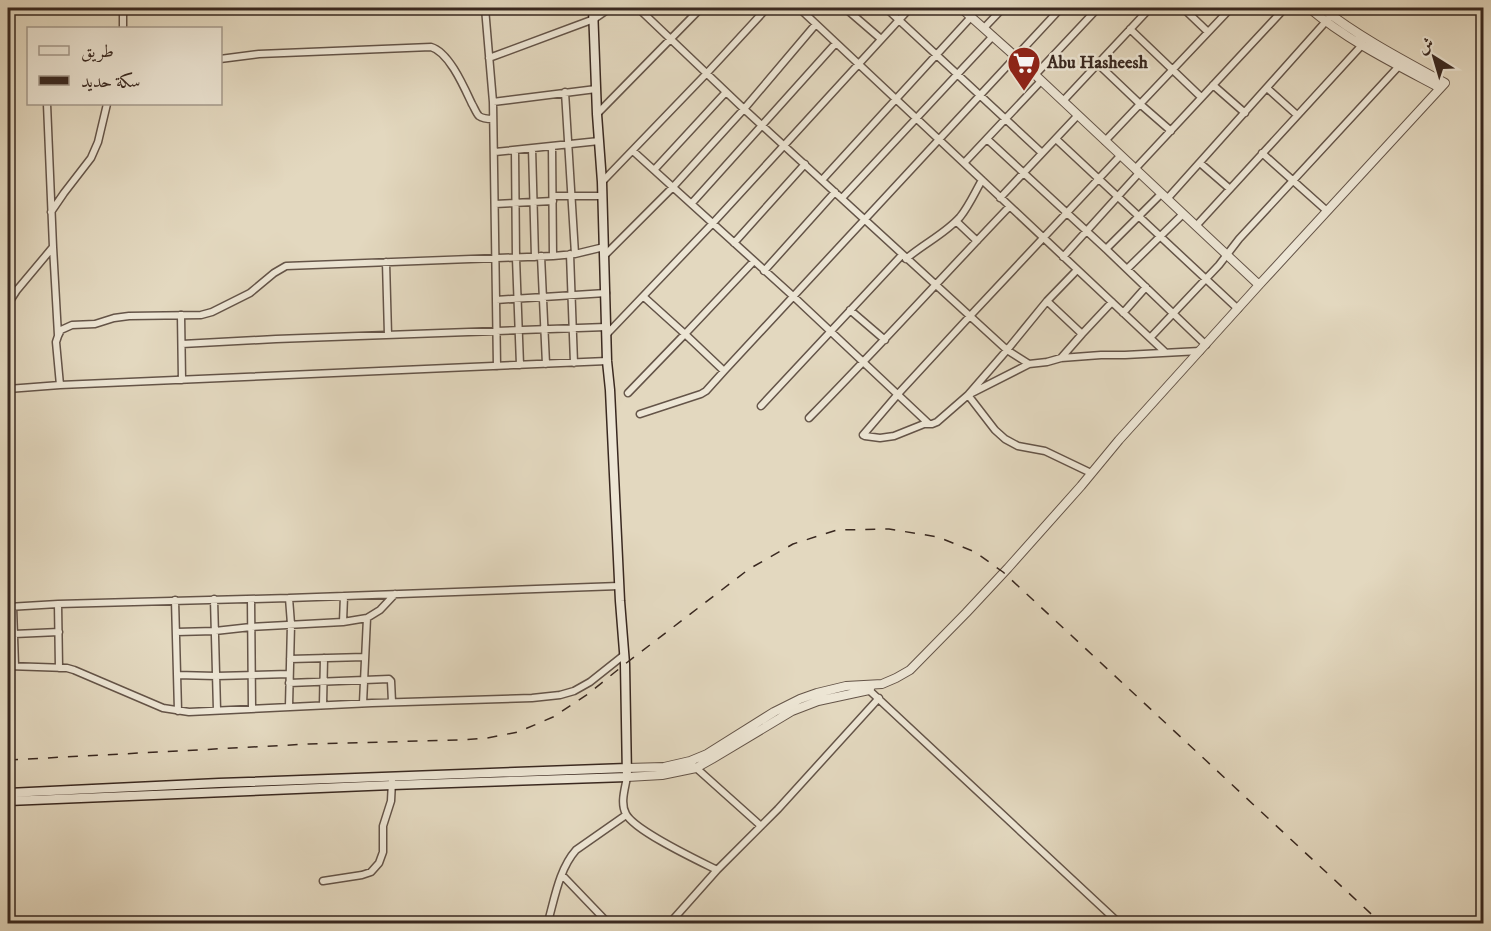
<svg xmlns="http://www.w3.org/2000/svg" width="1491" height="931" font-family="'IM FELL DW Pica',Amiri,serif">
  <rect width="100%" height="100%" fill="#e3d8bf"/>
  <filter id="stains"><feTurbulence type="fractalNoise" baseFrequency=".00333" numOctaves="4"/><feColorMatrix values="0 0 0 0 .2 0 0 0 0 .09 0 0 0 0 .02 0 0 0 .5 -.17"/></filter>
  <radialGradient id="worn" r=".72"><stop offset=".6" stop-color="#630" stop-opacity="0"/><stop offset="1" stop-color="#630" stop-opacity=".3"/></radialGradient>
  <g fill="none" stroke-linecap="round" stroke-linejoin="round">
    <!-- minor casing -->
    <g stroke="#645448" stroke-width="9">
      <path id="minor" d="M 485,8 L 493,102 L 497,366
        M 638,8 L 744,109 L 1007,350 L 1047,301 L 1077,270
        M 799,8 L 1165,352
        M 845,8 L 881,39
        M 886,8 L 1042,153
        M 1183,8 L 1208,32
        M 123,28 L 123,8
        M 984,28 L 1003,8
        M 1130,29 L 1201,97
        M 489,58 L 594,19 L 610,8
        M 220,59 L 259,54 L 431,47 C 449,52 464,87 472,104 C 474,107 476,113 479,116 C 483,119 488,119 493,119
        M 1098,64 L 1140,104 L 1171,131
        M 1035,75 L 1098,8
        M 1213,85 L 1245,113
        M 1267,88 L 1297,115
        M 565,92 L 575,254
        M 1063,101 L 1150,8
        M 493,102 L 596,89
        M 597,114 L 701,8
        M 987,139 L 1106,249 L 1206,345
        M 1056,139 L 1238,309
        M 1105,141 L 1231,8
        M 552,146 L 553,256
        M 532,148 L 535,257
        M 515,150 L 516,258 L 520,365
        M 633,151 L 794,297 L 928,423
        M 495,152 L 599,141
        M 1262,153 L 1327,211
        M 1120,156 L 970,316 L 898,394 L 863,435 L 865,436 L 880,438 L 894,436 L 924,424 L 932,424 L 937,422 L 968,395 L 1007,350 L 1029,364 L 1047,362 L 1061,358 L 1101,355 L 1125,355 L 1200,351
        M 964,163 L 1041,81
        M 1200,163 L 1230,189
        M 1135,169 L 1285,8
        M 654,170 L 726,92
        M 822,180 L 971,17
        M 602,182 L 707,73 L 767,8
        M 553,196 L 602,196
        M 842,198 L 993,36
        M 1000,198 L 1078,115
        M 1167,199 L 1329,18
        M 692,203 L 836,43
        M 495,204 L 553,201
        M 51,212 L 64,193 L 91,158 L 98,142 L 107,104
        M 956,221 L 977,241
        M 1196,226 L 1362,45
        M 734,243 L 805,164
        M 53,247 L 58,335
        M 1106,249 L 1161,194
        M 570,254 L 574,363
        M 541,256 L 546,364
        M 604,256 L 673,187 L 744,109 L 816,24
        M 1063,257 L 1139,173
        M 906,259 C 923,244 945,234 960,217 C 969,206 975,192 982,180
        M 386,262 L 388,335
        M 1127,269 L 1183,214
        M 764,271 L 835,192
        M 644,297 L 685,334 L 754,261
        M 496,300 L 606,293
        M 1047,301 L 1082,334
        M 8,304 L 17,290 L 53,247 L 47,104
        M 850,310 L 885,340
        M 1123,313 L 1146,287
        M 181,315 L 182,380
        M 606,335 L 713,223 L 910,8
        M 1150,338 L 1219,265 L 1239,239 L 1399,66
        M 182,344 L 276,339 L 606,327
        M 1061,358 L 1082,334 L 1112,302
        M 1029,364 L 968,395 L 995,430 L 1005,439 L 1018,446 L 1045,451 L 1091,473
        M 60,385 L 56,342 L 58,336 L 61,330 L 72,325 L 95,324 L 114,318 L 129,316 L 201,315 L 212,312 L 250,293 L 274,273 L 286,266 L 553,256 L 575,254 L 604,247
        M 8,389 L 60,385 L 607,361
        M 628,393 L 685,334 L 724,371 L 1061,8
        M 761,406 L 902,255
        M 640,414 L 701,394 L 706,391 L 724,371
        M 809,418 C 877,349 942,277 1009,207
        M 289,598 L 291,624 L 289,706
        M 214,599 L 217,710
        M 251,599 L 252,708
        M 175,600 L 178,711
        M 58,604 L 59,668
        M 8,607 L 58,604 L 289,598 L 619,586
        M 13,607 L 15,666
        M 343,622 L 344,596
        M 176,632 L 215,631 L 251,627 L 343,622 L 367,618 L 380,610 L 395,594
        M 14,634 L 59,632
        M 290,659 L 365,657
        M 8,666 L 67,668 L 74,670 L 163,708 L 189,712 L 372,703 L 532,698 L 560,695 L 574,691 L 590,682 L 624,655
        M 177,675 L 216,676 L 289,674
        M 289,683 L 389,679 L 391,681 L 392,702
        M 869,690 L 1120,924
        M 363,703 L 367,618
        M 323,705 L 324,658
        M 694,766 L 761,826
        M 627,777 C 625,789 620,803 626,814 C 635,831 697,860 717,870 L 778,809 L 879,698
        M 562,875 L 609,924
        M 323,881 L 362,875 L 371,872 L 379,863 L 383,852 L 383,826 L 391,801 L 392,781
        M 549,918 C 555,896 560,868 576,850 L 626,815
        M 669,924 L 717,870"/>
    </g>
    <!-- tertiary casing -->
    <g stroke="#645448" stroke-width="10">
      <path id="tertiary" d="M 961,8 L 1016,57 L 1259,285
        M 1309,8 C 1348,41 1395,64 1440,88
        M 627,768 L 664,767 L 690,761 L 707,754 L 774,712 L 800,699 L 817,693 L 846,686 L 882,684 L 896,678 L 910,670 L 966,613 L 1008,568 L 1081,486 L 1119,440 L 1259,285 L 1445,83 C 1403,60 1359,37 1322,8
        M 627,777 L 662,775 L 696,768 L 712,759 L 792,711 L 818,701 L 869,690 L 872,685"/>
    </g>
    <!-- secondary casing -->
    <g stroke="#392820" stroke-width="11">
      <path id="secondary" d="M 8,793 L 219,783 L 627,768
        M 8,801 L 392,785 L 627,777 L 625,664 L 620,601 L 610,390 L 607,361 L 602,182 L 597,114 L 593,8"/>
    </g>
    <!-- minor -->
    <use href="#minor" stroke="#ede6d5" stroke-width="6"/>
    <!-- tertiary -->
    <use href="#tertiary" stroke="#ede6d5" stroke-width="8"/>
    <!-- secondary -->
    <use href="#secondary" stroke="#ede6d5" stroke-width="8"/>
    <!-- rail -->
    <path stroke="#392820" stroke-width="1.5" stroke-dasharray="10 10" stroke-linecap="butt" d="M 8,760 L 309,744 L 459,740 L 487,738 L 518,732 L 553,717 L 588,694 L 625,664 L 749,569 L 793,544 L 837,530 L 889,529 L 938,537 L 975,552 L 1003,572 L 1382,924"/>
  </g>
  <!-- icons -->
  <defs>
    <g id="supermarket-pin" transform="scale(1.725)"><path d="M0 17L-7.5 6A9.5 9.5 0 1 1 7.5 6Z" fill="#8f2418" stroke="#ede6d5"/><path d="M-6-5.5h2.5l.6 2H6L4.5 2H-2.5L-4.4-4H-6ZM-1.5 3.2a1.3 1.3 0 1 0 .1 0ZM3 3.2a1.3 1.3 0 1 0 .1 0Z" fill="#fff"/></g>
  </defs>
  <g fill-rule="evenodd">
    <use href="#supermarket-pin" x="1024" y="63"/>
  </g>
  <g text-anchor="middle" dominant-baseline="central" stroke-width="5" stroke-linejoin="round" paint-order="stroke">
    <!-- poi labels -->
    <g font-size="18" font-weight="bold" fill="#392820" stroke="#ede6d5" text-anchor="start">
      <text x="1047" y="63">Abu Hasheesh</text>
    </g>
  </g>
  <!-- margin -->
  <rect width="1491" height="931" fill="none" stroke="#e3d8bf" stroke-width="30"/>
  <rect x="9" y="9" width="1473" height="913" fill="none" stroke="#392820" stroke-width="3"/>
  <rect x="15" y="15" width="1461" height="901" fill="none" stroke="#392820" stroke-width="1.5"/>
  <!-- legend -->
  <rect x="27" y="27" width="195" height="78" fill="#ede6d5" stroke="#a59a8d" stroke-width="1.5"/>
  <rect x="39" y="46" width="30" height="9" fill="#ede6d5" stroke="#a59a8d" stroke-width="1.5"/>
  <text x="81" y="57" font-size="18" fill="#392820">طريق</text>
  <rect x="39" y="76" width="30" height="9" fill="#392820" stroke="#a59a8d" stroke-width="1.5"/>
  <text x="81" y="87" font-size="18" fill="#392820">سكة حديد</text>
  <!-- north arrow -->
  <g transform="translate(1434 57) rotate(323)" stroke="#ede6d5" stroke-width="4.5" paint-order="stroke">
  <path d="M0-4.5L10 22L0 15L-10 22Z" fill="#392820"/>
  <text y="-9" font-size="16" font-weight="bold" text-anchor="middle" fill="#392820">ش</text>
  </g>
  <rect width="100%" height="100%" filter="url(#stains)"/>
  <rect width="100%" height="100%" fill="url(#worn)"/>
</svg>
